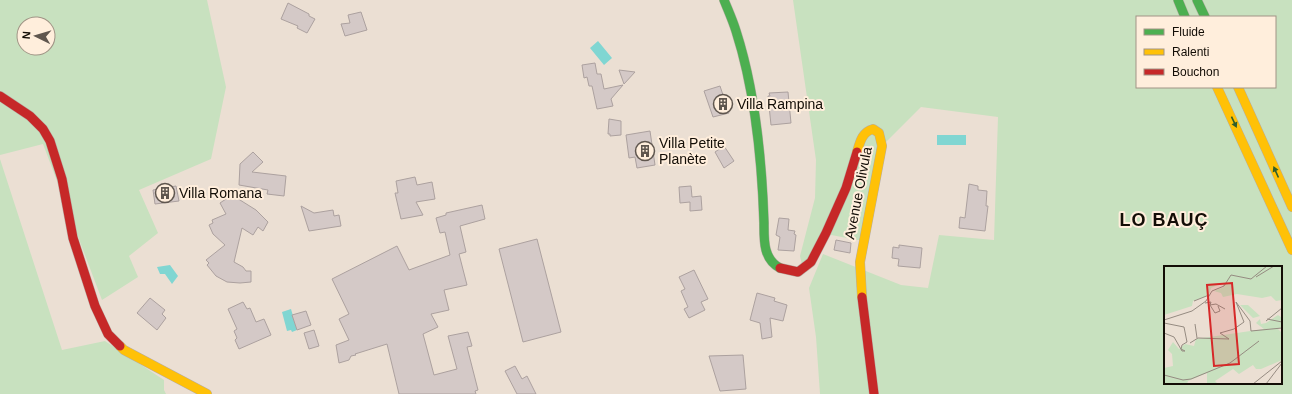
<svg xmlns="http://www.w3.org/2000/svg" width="1292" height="394" font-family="Arial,sans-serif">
  <rect width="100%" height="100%" fill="#ebdfd3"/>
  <!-- green -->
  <path fill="#c8e1bf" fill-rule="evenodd" d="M 0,0 L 207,0 L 226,87 L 211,159 L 139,190 L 158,233 L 129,256 L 138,277 L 102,300 L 43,144 L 0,155 ZM 24,24 L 48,24 L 48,48 L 24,48 Z
    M 793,0 L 1292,0 L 1292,394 L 820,394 L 816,337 L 809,288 L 823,254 L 901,285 L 928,288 L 939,235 L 994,240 L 998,117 L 921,107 L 882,146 L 863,241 L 826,234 L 803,269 L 800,256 L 815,198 L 816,160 ZM 1137,17 L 1275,17 L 1275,87 L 1137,87 ZM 1165,267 L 1281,267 L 1281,383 L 1165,383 Z
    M 0,159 L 62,350 L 105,341 L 164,380 L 164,390 L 166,394 L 0,394 Z"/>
  <!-- water -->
  <path fill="#80d6d2" d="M 598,41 L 612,58 L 604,65 L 590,48 Z
    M 937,135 L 966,135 L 966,145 L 937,145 Z
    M 170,265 L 178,276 L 172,284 L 165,274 L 160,274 L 157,267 Z
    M 291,309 L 297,330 L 292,332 L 291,330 L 287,331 L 282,312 Z"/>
  <!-- building -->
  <path fill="#d4c9c7" stroke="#aca19f" d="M 288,3 L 309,14 L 309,16 L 315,19 L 307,33 L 297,28 L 298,26 L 281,19 Z
    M 361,12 L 367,30 L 345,36 L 341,24 L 350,23 L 348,15 Z
    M 595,63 L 597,74 L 601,74 L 604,89 L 623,85 L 611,99 L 613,106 L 597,109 L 592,86 L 589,86 L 587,77 L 584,78 L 582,65 Z
    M 619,70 L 635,72 L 624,84 Z
    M 720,86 L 729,113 L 713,117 L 704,91 Z
    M 788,92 L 791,123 L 771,125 L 768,96 L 770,96 L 769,93 Z
    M 609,119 L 621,121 L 621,135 L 610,136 L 610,134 L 608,134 Z
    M 650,131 L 655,165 L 637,168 L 635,157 L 629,158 L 626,135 Z
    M 724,146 L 734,161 L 724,168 L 715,152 Z
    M 253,152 L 263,162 L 252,172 L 286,176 L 284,196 L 267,194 L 268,190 L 239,185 L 240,164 Z
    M 415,177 L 417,185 L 432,182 L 435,199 L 416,202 L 423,215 L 401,219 L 395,193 L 398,193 L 396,181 Z
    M 969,184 L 978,186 L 978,190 L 987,191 L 986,206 L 988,206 L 985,231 L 959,228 L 960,217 L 965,218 Z
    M 176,186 L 179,201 L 155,204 L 153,190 Z
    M 691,186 L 692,197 L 701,196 L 702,210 L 690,211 L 690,202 L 680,203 L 679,187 Z
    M 232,195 L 256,210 L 268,222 L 263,231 L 258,227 L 253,235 L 242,228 L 234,262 L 243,267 L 246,271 L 251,271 L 251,282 L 240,283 L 227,282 L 216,276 L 207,265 L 209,263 L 206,260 L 225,245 L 213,234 L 209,225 L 213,223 L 212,220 L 226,214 L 220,203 Z
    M 482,205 L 485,219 L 460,226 L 466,252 L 459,254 L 467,285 L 444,290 L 449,310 L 431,314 L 438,327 L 423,334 L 434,375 L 457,369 L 448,336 L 468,332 L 472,346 L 467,347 L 478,390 L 475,391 L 476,394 L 399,394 L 387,344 L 355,354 L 356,355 L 351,356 L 349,360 L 339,363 L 336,345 L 349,340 L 339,319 L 349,314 L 332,279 L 397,246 L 409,270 L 450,255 L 445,232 L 440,233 L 436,218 L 446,215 L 446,213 Z
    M 301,206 L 314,213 L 333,210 L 334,216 L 339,215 L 341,226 L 309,231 Z
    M 779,218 L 789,219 L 788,230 L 795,231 L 794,234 L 796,235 L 794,251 L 778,250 L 780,237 L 776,235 Z
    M 537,239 L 561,332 L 523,342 L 499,249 Z
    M 836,240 L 851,243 L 850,253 L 834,250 Z
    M 899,245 L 922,248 L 920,268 L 898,266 L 899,259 L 892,258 L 893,247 L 899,248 Z
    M 694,270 L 708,299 L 701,302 L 705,310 L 689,318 L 684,309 L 688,307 L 681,291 L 685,289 L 679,277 Z
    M 757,293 L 775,298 L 774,301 L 787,305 L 783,321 L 770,318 L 772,337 L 762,339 L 760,323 L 750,320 Z
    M 150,298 L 165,310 L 162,314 L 166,318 L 157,330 L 137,313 Z
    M 243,302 L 247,309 L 250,308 L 256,322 L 264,319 L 271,335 L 239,349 L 235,340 L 237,338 L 234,331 L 237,329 L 228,309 Z
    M 306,311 L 311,325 L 297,330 L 292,315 Z
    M 314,330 L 319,346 L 309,349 L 304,333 Z
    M 743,355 L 746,389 L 720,391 L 709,356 Z
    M 515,366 L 522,379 L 527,376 L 536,394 L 517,394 L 505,371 Z"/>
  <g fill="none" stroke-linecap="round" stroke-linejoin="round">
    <!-- fast casing -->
    <g stroke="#b6ada4" stroke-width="10">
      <path id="fast" d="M 724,0 C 728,10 733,21 736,31 C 755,90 762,162 764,223 C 764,240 763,259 780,268
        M 1178,0 L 1185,17
        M 1197,0 L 1205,17"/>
    </g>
    <!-- slow casing -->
    <g stroke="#b6ada4" stroke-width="10">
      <path id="slow" d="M 1217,87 L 1292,250
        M 1238,87 L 1292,207
        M 857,152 C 860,142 862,132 873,129 L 879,133 L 882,146 L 860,262 L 862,297
        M 120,346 L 124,350 L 207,394"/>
    </g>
    <!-- jam casing -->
    <g stroke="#b6ada4" stroke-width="10">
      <path id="jam" d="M 0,96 L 30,116 L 43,129 L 50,141 L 62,179 L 73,238 L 95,306 L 108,334 L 120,346
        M 780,268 L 798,272 L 811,262 L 826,233 L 846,188 L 857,152
        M 862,297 L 874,394"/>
    </g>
    <!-- fast -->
    <use href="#fast" stroke="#4caf50" stroke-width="9"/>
    <!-- slow -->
    <use href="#slow" stroke="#ffc107" stroke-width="9"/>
    <!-- jam -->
    <use href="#jam" stroke="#c62828" stroke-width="9"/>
  </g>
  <!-- one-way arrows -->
  <defs><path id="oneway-solid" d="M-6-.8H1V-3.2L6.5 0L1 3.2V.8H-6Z"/></defs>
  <g fill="#305e2b">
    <use href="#oneway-solid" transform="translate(1234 122) rotate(65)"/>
    <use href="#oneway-solid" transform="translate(1276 172) rotate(-114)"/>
  </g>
  <!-- icons -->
  <defs>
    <g id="building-ring" transform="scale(1)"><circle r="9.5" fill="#ffeedc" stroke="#5f564e" stroke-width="1.5"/><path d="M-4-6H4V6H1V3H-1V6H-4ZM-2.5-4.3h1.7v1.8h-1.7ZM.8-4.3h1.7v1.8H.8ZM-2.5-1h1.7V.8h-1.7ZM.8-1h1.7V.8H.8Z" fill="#5f564e"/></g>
  </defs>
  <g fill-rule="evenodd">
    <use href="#building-ring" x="723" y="104"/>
    <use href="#building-ring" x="645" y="151"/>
    <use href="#building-ring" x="165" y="193"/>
  </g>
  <g text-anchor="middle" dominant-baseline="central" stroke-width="4" stroke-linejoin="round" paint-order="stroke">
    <!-- poi labels -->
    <g font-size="14" fill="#130d06" stroke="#ffeedc" text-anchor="start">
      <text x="737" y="104">Villa Rampina</text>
      <text x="659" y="143">Villa Petite<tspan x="659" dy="16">Planète</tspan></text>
      <text x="179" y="193">Villa Romana</text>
    </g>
    <!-- street labels -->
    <g font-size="14" fill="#130d06" stroke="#ffeedc">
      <text transform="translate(858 193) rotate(-79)">Avenue Olivula</text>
    </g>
    <!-- district labels -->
    <g font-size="18" font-weight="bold" letter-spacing="1" fill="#130d06" stroke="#ffeedc">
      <text x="1164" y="220">LO BAUÇ</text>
    </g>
  </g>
  <!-- overview -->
  <g transform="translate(1164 266)">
    <rect width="118" height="118" fill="#ebdfd3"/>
    <path d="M 0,0 L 118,0 L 118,34 L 112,35 L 107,30 L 98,32 L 73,28 L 59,31 L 57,27 L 50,25 L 60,21 L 58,17 L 47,22 L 45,29 L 29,35 L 28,40 L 0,49 ZM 76,39 L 84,39 L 96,50 L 89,52 ZM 114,49 L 118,52 L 118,61 L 114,63 L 118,67 L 118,94 L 97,103 L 92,103 L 89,99 L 75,108 L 69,103 L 51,115 L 54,118 L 43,118 L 43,107 L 24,115 L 23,118 L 0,118 L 0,102 L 9,100 L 8,88 L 4,84 L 9,76 L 15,83 L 21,78 L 30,80 L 32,73 L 100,63 L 92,57 L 96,53 L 97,58 L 102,57 Z" fill="#c8e1bf"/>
    <path fill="none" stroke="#958b81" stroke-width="1" d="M 92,11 L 110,0M 30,35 L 45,29M 41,37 L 47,36 L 46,39 L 52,38 L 61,43M 46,39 L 51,47 L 56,45 L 54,40M 103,53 L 118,56M 0,54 L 28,45 L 42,35 L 48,25 L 60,20 L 67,9 L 87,13 L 103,0M 102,55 L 118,42M 0,57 L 20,61 L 23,76M 31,58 L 33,72M 0,67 L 10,71 L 18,85 L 21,85 L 17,83 L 18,79 L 23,76M 26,77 L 34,72 L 65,73 L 56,67 L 70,63 L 80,56 L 72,36 L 86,55 L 87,65 L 118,62M 0,109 L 19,114 L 27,113 L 66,97 L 95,75M 89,118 L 118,95M 102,118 L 118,97"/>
    <path fill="#d62828" fill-opacity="0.15" stroke="#d62828" stroke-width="2" d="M 68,17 L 75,98 L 50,100 L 43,19 Z"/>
    <rect width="118" height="118" fill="none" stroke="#130d06" stroke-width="2"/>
  </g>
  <!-- legend -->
  <rect x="1136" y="16" width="140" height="72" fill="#ffeedc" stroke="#a19486"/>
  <rect x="1144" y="29" width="20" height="6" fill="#4caf50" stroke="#a19486"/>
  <text x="1172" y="36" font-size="12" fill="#130d06">Fluide</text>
  <rect x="1144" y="49" width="20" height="6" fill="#ffc107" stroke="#a19486"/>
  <text x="1172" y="56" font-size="12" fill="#130d06">Ralenti</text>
  <rect x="1144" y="69" width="20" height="6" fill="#c62828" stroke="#a19486"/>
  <text x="1172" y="76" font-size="12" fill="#130d06">Bouchon</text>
  <!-- north arrow -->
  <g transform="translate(36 36) rotate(275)"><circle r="19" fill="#ffeedc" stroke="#a19486"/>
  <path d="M0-3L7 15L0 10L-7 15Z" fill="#5f564e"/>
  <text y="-6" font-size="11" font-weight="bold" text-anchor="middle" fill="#130d06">N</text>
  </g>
</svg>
